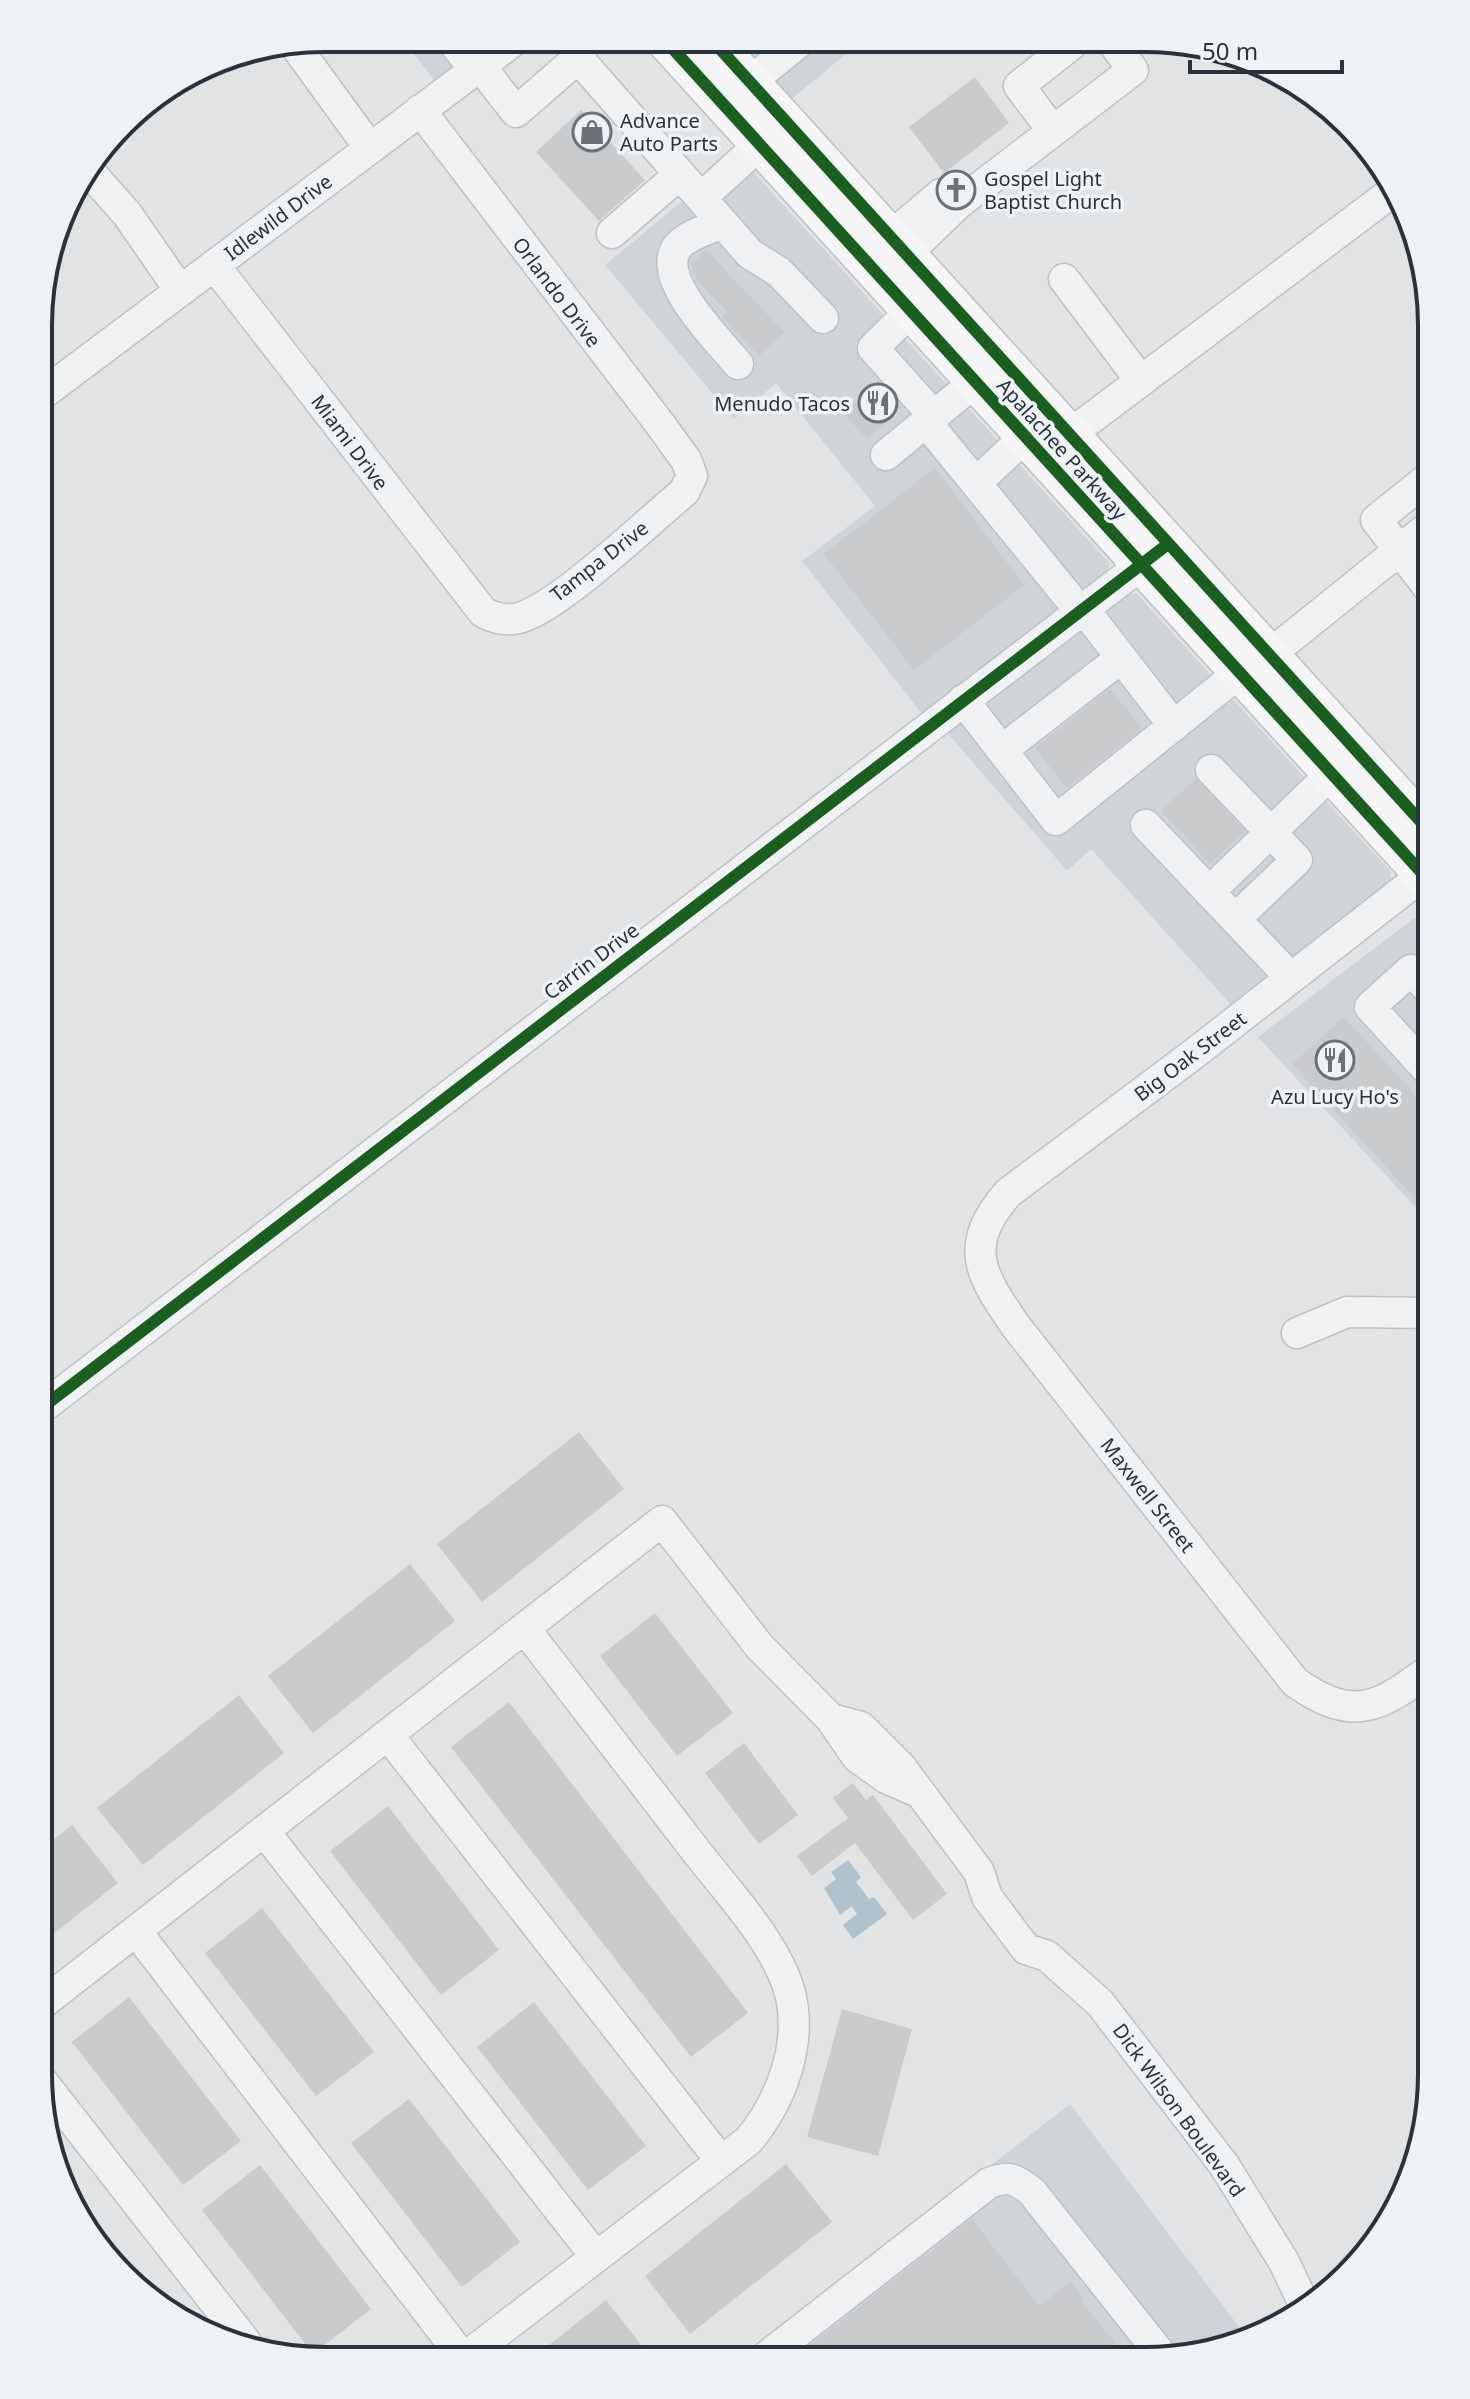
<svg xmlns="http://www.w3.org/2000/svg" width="1470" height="2399" font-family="'Noto Sans',sans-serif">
  <rect width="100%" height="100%" fill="#e1e3e5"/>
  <!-- built -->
  <path fill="#d0d3d8" d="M 401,38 L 493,38 L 436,82 Z
    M 730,39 L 863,40 L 788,102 Z
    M 738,155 L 1110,564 L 1102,582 L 923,715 L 802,561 L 875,506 L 776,383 L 734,419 L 605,265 Z
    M 1136,593 L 1391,872 L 1391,882 L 1233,1007 L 1091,849 L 1067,871 L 944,729 L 1119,598 Z
    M 1429,915 L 1432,921 L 1432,1225 L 1258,1037 L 1413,919 Z
    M 1070,2104 L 1249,2340 L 1145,2361 L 740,2360 Z"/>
  <!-- water -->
  <path fill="#b2c2cd" d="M 848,1860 L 861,1877 L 856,1882 L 869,1899 L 874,1897 L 887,1914 L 853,1939 L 843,1925 L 857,1914 L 852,1906 L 840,1915 L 824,1888 L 836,1879 L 831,1872 Z"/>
  <!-- building -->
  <path fill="#c9cbcd" d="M 975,77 L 1009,123 L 944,173 L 909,127 Z
    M 581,110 L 645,180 L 599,221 L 536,152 Z
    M 706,250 L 784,332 L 759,356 L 722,317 L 727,312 L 696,279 L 691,264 Z
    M 878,381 L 902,407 L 867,439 L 844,414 Z
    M 935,468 L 1024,585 L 914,670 L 824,554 Z
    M 1110,689 L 1142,728 L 1067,788 L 1035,748 Z
    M 1196,778 L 1245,831 L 1210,864 L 1161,811 Z
    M 1344,1017 L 1432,1113 L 1432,1217 L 1292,1064 Z
    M 579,1432 L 624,1489 L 482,1602 L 437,1544 Z
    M 410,1564 L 455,1621 L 313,1733 L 268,1676 Z
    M 655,1613 L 733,1713 L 677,1756 L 600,1656 Z
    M 239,1695 L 284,1753 L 143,1865 L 97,1808 Z
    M 509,1702 L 748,2013 L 691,2057 L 451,1747 Z
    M 744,1743 L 798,1815 L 759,1844 L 705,1773 Z
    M 853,1783 L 866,1800 L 873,1795 L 947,1894 L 913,1920 L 855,1843 L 812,1876 L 797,1856 L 848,1818 L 833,1798 Z
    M 388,1806 L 499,1950 L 441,1995 L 330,1851 Z
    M 72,1825 L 118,1883 L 38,1946 L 38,1852 Z
    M 262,1908 L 374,2052 L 316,2096 L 205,1953 Z
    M 129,1997 L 241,2141 L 183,2185 L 72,2042 Z
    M 534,2002 L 646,2146 L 588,2190 L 477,2047 Z
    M 842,2009 L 912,2029 L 878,2156 L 807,2137 Z
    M 409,2099 L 520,2242 L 462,2287 L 351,2143 Z
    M 786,2164 L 832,2222 L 690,2334 L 645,2276 Z
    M 260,2165 L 371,2309 L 313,2354 L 202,2210 Z
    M 972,2219 L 1039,2306 L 1071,2282 L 1084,2299 L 1081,2301 L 1130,2361 L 791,2360 Z
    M 606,2300 L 653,2360 L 531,2359 Z"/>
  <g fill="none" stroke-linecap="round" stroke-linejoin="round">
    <!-- minor casing -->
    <g stroke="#bfc1c3" stroke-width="33">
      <path id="minor" d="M 450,38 L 475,70
        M 294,44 L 369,147
        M 480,66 L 516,112 L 578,58 L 750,254 L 779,272 L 823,318
        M 750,82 L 803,39
        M 1053,131 L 1019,86 L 1077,40
        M 89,171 L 127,214 L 179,289
        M 701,198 L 760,144
        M 723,223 C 709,229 689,234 678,246 C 653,277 719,341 738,364
        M 612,233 L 680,174
        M 890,237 L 941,194 L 959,193
        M 906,254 L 959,203 L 1133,70 L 1111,40
        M 214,265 L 483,612 C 493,618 507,621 519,618 C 561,606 646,523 684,492 L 692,476 L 686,460 L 660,424 L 420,110
        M 1064,279 L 1141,381
        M 911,311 L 873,348 L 934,416
        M 40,396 L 516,39
        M 926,422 L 1080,611
        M 1069,435 L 1392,192
        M 886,455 L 975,382
        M 976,483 L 1025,437
        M 1432,592 L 1376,520 L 1432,475
        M 1083,608 L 1174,726
        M 1269,655 L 1432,524
        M 963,700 L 1056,820 L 1239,673
        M 1002,750 L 1121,658
        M 1211,770 L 1297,860 L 1235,919
        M 1146,825 L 1291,978
        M 1209,892 L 1331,774
        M 1432,1075 L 1370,1007 L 1411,970 L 1432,993
        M 1297,1333 L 1347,1312 L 1432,1313
        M 39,1410 L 1158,552
        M 1432,1668 C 1380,1707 1354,1724 1295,1682 L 1015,1325 C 980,1274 962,1246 1008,1193 L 1195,1053 L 1432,868
        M 831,1719 L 861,1727 L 901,1767 L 979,1872 L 987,1897 L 1026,1949 L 1047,1956 L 1100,2003 L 1224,2165 L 1284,2262 L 1303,2302
        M 388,1735 L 721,2161
        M 264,1831 L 596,2257
        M 136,1931 L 464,2359
        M 38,2007 L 662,1521 L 759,1646 L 831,1719 L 857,1757 L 886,1778 L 916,1791
        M 38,2076 L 245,2341
        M 463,2359 L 749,2140 C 781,2101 803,2044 790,1993 C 777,1944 727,1891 696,1851 C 639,1777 582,1703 525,1629
        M 762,2360 L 989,2183 C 1009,2175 1016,2179 1032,2192 L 1163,2357"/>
    </g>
    <!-- major casing -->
    <g stroke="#bec0c2" stroke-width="41">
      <path id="major" d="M 664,39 L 1432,884
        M 711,39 L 1432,834"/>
    </g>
    <!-- minor -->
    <use href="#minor" stroke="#f0f1f3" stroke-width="30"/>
    <!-- major -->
    <use href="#major" stroke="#f5f5f6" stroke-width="38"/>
    <!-- cycleway casing -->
    <g stroke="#eff2f5" stroke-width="17">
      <path id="cycleway" d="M 664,39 L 1432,884
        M 711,39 L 1432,834
        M 39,1410 L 1168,544"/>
    </g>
    <!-- cycleway -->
    <use href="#cycleway" stroke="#1b5e20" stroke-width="12"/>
  </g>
  <!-- icons -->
  <defs>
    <g id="shop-ring" transform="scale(2)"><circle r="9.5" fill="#eff2f5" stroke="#6a7177" stroke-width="1.5"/><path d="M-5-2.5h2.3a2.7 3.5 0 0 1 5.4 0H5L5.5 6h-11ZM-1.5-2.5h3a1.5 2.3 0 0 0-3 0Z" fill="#6a7177"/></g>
    <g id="church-ring" transform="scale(2)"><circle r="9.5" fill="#eff2f5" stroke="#6a7177" stroke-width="1.5"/><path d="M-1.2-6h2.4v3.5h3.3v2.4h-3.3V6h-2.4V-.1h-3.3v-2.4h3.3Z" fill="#6a7177"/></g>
    <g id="restaurant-ring" transform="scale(2)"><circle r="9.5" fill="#eff2f5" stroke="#6a7177" stroke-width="1.5"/><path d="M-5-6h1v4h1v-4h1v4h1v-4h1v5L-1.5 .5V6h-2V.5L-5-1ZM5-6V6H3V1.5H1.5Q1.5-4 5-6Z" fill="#6a7177"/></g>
  </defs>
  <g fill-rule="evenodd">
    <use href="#shop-ring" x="592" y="132"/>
    <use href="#church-ring" x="956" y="190"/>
    <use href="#restaurant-ring" x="878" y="403"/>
    <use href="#restaurant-ring" x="1335" y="1060"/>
  </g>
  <g text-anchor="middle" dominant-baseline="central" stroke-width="7" stroke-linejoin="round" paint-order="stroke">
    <!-- poi labels -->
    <g font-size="20" fill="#2a333c" stroke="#eff2f5" text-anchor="start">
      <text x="620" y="120">Advance<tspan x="620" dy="23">Auto Parts</tspan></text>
      <text x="984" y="178">Gospel Light<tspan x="984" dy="23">Baptist Church</tspan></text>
      <text x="850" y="403" text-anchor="end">Menudo Tacos</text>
      <text x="1335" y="1096" text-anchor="middle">Azu Lucy Ho's</text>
    </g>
    <!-- street labels -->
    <g font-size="20" fill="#2a333c" stroke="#eff2f5">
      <text transform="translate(278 217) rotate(-37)">Idlewild Drive</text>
      <text transform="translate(557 292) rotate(53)">Orlando Drive</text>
      <text transform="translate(350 442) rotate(53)">Miami Drive</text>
      <text transform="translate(1062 449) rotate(48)">Apalachee Parkway</text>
      <text transform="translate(599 561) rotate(-38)">Tampa Drive</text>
      <text transform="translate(591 961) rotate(-37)">Carrin Drive</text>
      <text transform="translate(1190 1056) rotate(-37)">Big Oak Street</text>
      <text transform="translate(1148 1495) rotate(52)">Maxwell Street</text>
      <text transform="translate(1179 2110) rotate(54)">Dick Wilson Boulevard</text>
    </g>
  </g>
  <!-- crop -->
  <path d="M0 0H1470V2399H0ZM325 52H1145A273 273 0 0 1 1418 325V2074A273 273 0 0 1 1145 2347H325A273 273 0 0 1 52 2074V325A273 273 0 0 1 325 52Z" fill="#eff2f5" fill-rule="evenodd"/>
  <path fill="none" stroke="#2a333c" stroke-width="4" d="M325 52H1145A273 273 0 0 1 1418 325V2074A273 273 0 0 1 1145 2347H325A273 273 0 0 1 52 2074V325A273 273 0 0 1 325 52Z"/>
  <!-- scale -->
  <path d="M1190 60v12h152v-12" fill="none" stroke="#2a333c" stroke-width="4"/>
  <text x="1202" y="60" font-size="24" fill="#2a333c" stroke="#eff2f5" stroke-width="6" paint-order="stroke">50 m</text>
</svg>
